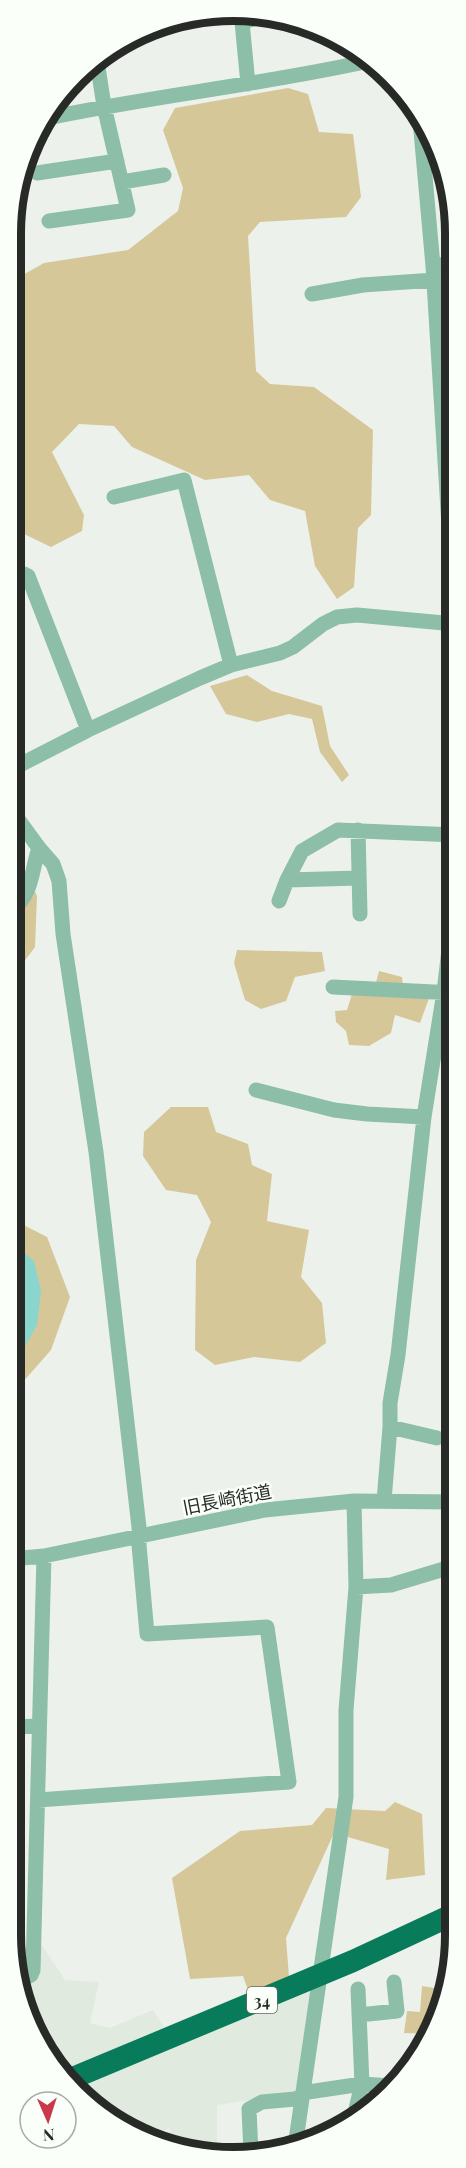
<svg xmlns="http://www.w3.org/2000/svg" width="466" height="2168" font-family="'Playfair Display','Noto Sans JP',serif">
  <rect width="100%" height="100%" fill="#edf1ec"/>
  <!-- built -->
  <path fill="#e0eade" d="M 30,1942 L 41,1944 L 65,1980 L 99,1982 L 90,2023 L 110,2028 L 153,2010 L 164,2027 L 321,1964 L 303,2092 L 217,2105 L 217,2157 L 173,2146 L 170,2128 L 143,2137 L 75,2092 L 27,2020 L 19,1976 L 22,1975 Z"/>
  <!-- green -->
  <path fill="#d6c799" d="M 288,88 L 308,94 L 319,132 L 353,134 L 361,197 L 346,217 L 260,222 L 248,236 L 256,371 L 270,384 L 314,387 L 373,430 L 371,515 L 358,528 L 354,587 L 337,599 L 315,566 L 305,511 L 270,500 L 249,475 L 205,480 L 132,447 L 114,426 L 79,424 L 52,452 L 84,515 L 82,531 L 51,547 L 24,534 L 12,512 L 12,281 L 44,263 L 128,250 L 178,211 L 183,188 L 163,130 L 175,108 Z
    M 247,675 L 272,691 L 322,706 L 330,746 L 349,775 L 342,782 L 320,752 L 312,719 L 289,714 L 257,722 L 226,714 L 210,686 Z
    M 12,842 L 37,896 L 35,947 L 12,978 Z
    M 237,950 L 322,952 L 325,971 L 295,977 L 286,1001 L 261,1009 L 245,1000 L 234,963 Z
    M 379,971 L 402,977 L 404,994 L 431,993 L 420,1023 L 395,1015 L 391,1033 L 369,1046 L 349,1045 L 346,1031 L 336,1022 L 335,1011 L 347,1010 L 352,994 L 373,994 Z
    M 171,1107 L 208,1107 L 216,1132 L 248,1144 L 252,1165 L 272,1174 L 267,1221 L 309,1230 L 301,1277 L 322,1303 L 326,1343 L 300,1362 L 254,1357 L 215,1365 L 195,1350 L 196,1260 L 211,1222 L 197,1195 L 166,1190 L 143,1156 L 144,1132 Z
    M 12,1219 L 47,1237 L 70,1297 L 51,1350 L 22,1383 L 11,1385 L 11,1362 L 22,1352 L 15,1245 L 11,1245 Z
    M 395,1802 L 422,1814 L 425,1875 L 386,1880 L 389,1849 L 334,1833 L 286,1938 L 289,1977 L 249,1993 L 243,1976 L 190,1979 L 172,1878 L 240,1831 L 312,1825 L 326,1808 L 385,1811 Z
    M 422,1986 L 446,1990 L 432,2034 L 404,2033 L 407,2011 L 420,2012 Z"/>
  <!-- water -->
  <path fill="#8bd5cf" d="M 11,1245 L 15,1245 L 34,1261 L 41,1291 L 37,1325 L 22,1352 L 11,1362 Z"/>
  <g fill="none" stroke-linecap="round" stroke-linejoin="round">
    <!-- minor -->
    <path stroke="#8dbea7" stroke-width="15" d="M 248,84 L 242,22 L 271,15
      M 43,119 C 151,96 261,85 369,61
      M 420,120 L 433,266 L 455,624
      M 37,173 L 117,161
      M 122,182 L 164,175
      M 49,221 L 128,210 L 104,106 L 97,61
      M 433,266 L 455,263
      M 312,294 L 363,285 L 434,280
      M 114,497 L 184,480 L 231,665
      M 12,577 C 18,574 22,572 28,576 L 88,730
      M 12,769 L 88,730 L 200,678 L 231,665 L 280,653 L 293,647 L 323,624 L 337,617 L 357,615 L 455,624
      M 358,830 L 360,914
      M 287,880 L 359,878
      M 279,901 L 287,880 L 302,851 L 338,830 L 455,835
      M 12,910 C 33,894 31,871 39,848 L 12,811
      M 333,987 L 454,993
      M 256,1090 L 334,1110 L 367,1114 L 424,1117
      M 390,1427 L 437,1438
      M 384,1501 L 390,1427 L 390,1403 L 398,1355 L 424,1117 L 444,992 L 454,906
      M 11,1559 L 44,1556 L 265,1510 L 354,1501 L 454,1502
      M 356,1587 L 391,1585 L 454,1566
      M 11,1727 L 39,1726
      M 38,1800 L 289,1782 L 267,1627 L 147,1634 L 139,1545 L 140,1536 L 96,1152 L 63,934 L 59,881 L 53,864 L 39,848
      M 19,1980 L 31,1975 L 33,1970 L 44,1556
      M 359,2015 L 397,2011 L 394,1982
      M 75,2077 L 82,2096
      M 354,2117 L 362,2084 L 358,1989
      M 295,2147 L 346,1797 L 346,1710 L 356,1587 L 354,1501
      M 251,2153 L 249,2109 L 262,2102 L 295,2099 L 308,2092 L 362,2084 L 392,2086"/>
    <!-- highway -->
    <path stroke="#087c5a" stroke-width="22" d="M 68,2080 L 353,1961 L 454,1914"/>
  </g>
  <g text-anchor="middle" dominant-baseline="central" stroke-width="5" stroke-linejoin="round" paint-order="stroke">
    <!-- shield labels -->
    <rect fill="#fafff9" stroke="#676a67" stroke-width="1.5" x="247" y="1987" width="30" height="26" rx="4.5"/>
    <g font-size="16" font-weight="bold" fill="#282a28">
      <text x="262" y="2000">34</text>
    </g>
    <!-- street labels -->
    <g font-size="18" fill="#282a28" stroke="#fafff9">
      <text transform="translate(227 1499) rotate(-11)">旧長崎街道</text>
    </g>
  </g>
  <!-- crop -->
  <path d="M0 0H466V2168H0ZM233 21H233A212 212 0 0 1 445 233V1935A212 212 0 0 1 233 2147H233A212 212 0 0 1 21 1935V233A212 212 0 0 1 233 21Z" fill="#fafff9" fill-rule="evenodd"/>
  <path fill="none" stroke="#282a28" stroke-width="8" d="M233 21H233A212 212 0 0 1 445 233V1935A212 212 0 0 1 233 2147H233A212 212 0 0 1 21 1935V233A212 212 0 0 1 233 21Z"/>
  <!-- north arrow -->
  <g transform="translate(48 2120) rotate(177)"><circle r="28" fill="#fafff9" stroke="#a6aaa5" stroke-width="1.5"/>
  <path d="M0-4.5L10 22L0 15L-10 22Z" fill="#c9384b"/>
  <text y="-9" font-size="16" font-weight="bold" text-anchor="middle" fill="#282a28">N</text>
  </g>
</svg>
